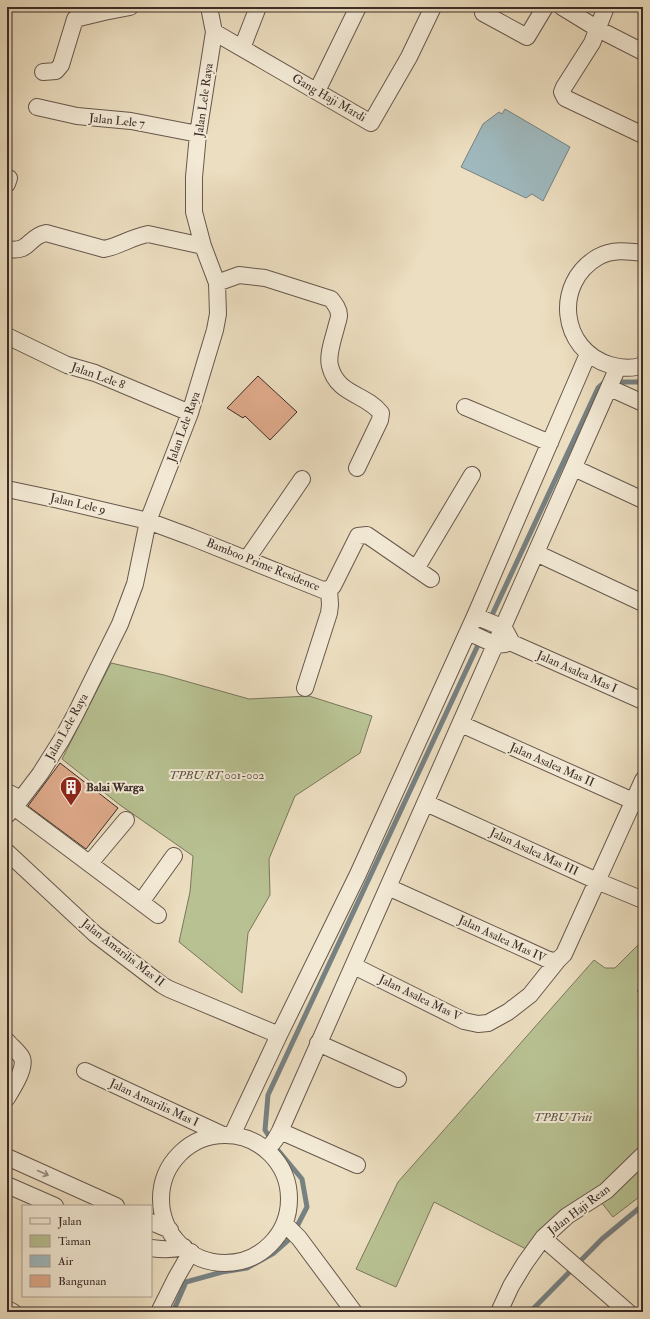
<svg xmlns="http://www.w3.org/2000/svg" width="650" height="1319" font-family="'IM FELL Double Pica',serif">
  <rect width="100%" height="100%" fill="#ecdec0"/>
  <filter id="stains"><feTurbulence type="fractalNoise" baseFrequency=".005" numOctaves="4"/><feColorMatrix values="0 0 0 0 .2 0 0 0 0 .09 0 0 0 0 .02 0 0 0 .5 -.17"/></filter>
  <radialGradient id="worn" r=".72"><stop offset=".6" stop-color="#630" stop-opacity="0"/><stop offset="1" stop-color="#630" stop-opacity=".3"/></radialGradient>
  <!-- green -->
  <path fill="#b8c192" stroke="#7a765c" d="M 111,663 L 164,675 L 249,699 L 309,696 L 372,716 L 360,753 L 295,796 L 269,859 L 270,895 L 248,933 L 242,993 L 179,942 L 190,892 L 193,856 L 120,805 L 62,759 Z
    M 643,940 L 643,985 L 637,991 L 643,996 L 643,1194 L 613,1217 L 593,1192 L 526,1249 L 434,1202 L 396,1287 L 356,1269 L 398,1182 L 594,960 L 605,968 L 615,968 Z"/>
  <!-- water -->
  <path fill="#9fb9be" stroke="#778182" d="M 505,109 L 570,147 L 543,201 L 532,194 L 526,198 L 461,167 L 483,124 L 499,112 L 502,114 Z"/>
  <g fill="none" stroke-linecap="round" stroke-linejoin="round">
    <!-- stream -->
    <path stroke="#778182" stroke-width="5" d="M 614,382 L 643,382
      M 173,1312 L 186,1282 L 222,1272 L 247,1268 L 274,1253 L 291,1238 L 307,1207 L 302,1179 L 277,1149 L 265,1130 L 268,1095 L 598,388 L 606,381
      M 530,1312 L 602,1239 L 643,1205"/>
  </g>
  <!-- building -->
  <path fill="#e0ab8c" stroke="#3b2c27" d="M 258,376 L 297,412 L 270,440 L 245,416 L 243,418 L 227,408 Z
    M 60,763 L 118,808 L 86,849 L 28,806 Z"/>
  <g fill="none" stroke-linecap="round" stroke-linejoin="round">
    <!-- minor casing -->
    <g stroke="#67584d" stroke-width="18">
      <path id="minor" d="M 562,7 L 598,29 L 643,52
        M 606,7 L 592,43 L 564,87 L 562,92 L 565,98 L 643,135
        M 483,13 L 527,37 L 545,7
        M 214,32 L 371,123 L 409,57 L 433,7
        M 242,48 L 258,7
        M 43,72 L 56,71 L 61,65 L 75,19 L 104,12 L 130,7
        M 317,91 L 358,7
        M 37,107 L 77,116 L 131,121 L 198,134
        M 7,184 L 9,178
        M 7,249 C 31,253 27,237 46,233 L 104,249 C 119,246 132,237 148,234 L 203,246
        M 643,253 C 628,251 612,249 598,257 C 553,283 560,350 610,365 C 620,368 633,369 643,365
        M 217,283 L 239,275 L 265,278 L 331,299 C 335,304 339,309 339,315 C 339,318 338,321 337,324 C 334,337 327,354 330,366 C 337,395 365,393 381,413 L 380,420 L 357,468
        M 7,336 L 67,365 L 95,373 L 190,413
        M 610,388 L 643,403
        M 465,407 L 550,443
        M 574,468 L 643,500
        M 7,489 L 59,500 L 148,521 L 191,537 L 323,590 L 329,589 L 333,586 L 358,536 L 367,535 L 431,579
        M 536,553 L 643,603
        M 247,559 L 302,479
        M 416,569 L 472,475
        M 475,616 L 504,628 L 512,643 L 643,701
        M 468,632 L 496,645 L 505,644
        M 305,688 L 329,613 L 330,605 L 329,589
        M 461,724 L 642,805
        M 7,792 L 21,799
        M 426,803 L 597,881 L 643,900
        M 14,807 L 158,915
        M 7,815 L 21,799 L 40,774 L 62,739 L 75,715 L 120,624 L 135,584 L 148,521 L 190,413 L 215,330 L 218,314 L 217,283 L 203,246 L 194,212 L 194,177 L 198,134 L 214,32 L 209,7
        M 7,852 L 95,934 L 162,985 L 169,989 L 279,1035
        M 90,863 L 126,820
        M 388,887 L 551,961 L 558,960 L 564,954 L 643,780
        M 141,902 L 174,856
        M 354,966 L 464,1021 L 478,1024 L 488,1023 L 508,1012 L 530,995 L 558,960
        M 7,1041 C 11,1046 19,1052 22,1058 C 26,1069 12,1089 7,1098
        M 318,1043 L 398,1079
        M 85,1071 L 223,1135
        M 280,1131 L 357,1165
        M 232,1135 L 279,1035 L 358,874 L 475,616 L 588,354
        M161 1199a64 64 0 1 1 128 0a64 64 0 1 1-128 0Z
        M 267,1150 L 275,1140 L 280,1131 L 618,367
        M 7,1157 L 116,1206
        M 7,1185 L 55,1206
        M 151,1222 L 170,1230
        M 285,1224 L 299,1238 L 354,1312
        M 543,1238 L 628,1312
        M 151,1248 C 163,1250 172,1250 184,1247
        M 7,1309 L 13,1312
        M 159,1312 L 176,1278 L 191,1252
        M 499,1312 L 511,1286 L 525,1263 L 543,1238 L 567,1216 L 606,1191 L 643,1155"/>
    </g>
    <!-- minor -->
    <use href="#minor" stroke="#f3ead6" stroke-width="16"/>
  </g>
  <!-- one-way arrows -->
  <defs><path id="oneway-shaft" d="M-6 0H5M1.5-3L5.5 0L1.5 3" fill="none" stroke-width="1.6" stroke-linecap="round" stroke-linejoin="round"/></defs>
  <use stroke="#978b7e" href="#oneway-shaft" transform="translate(43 1173) rotate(24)"/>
  <!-- icons -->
  <defs>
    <g id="building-pin" transform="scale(1.15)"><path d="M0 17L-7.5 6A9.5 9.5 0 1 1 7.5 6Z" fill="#8f2418" stroke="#f3ead6"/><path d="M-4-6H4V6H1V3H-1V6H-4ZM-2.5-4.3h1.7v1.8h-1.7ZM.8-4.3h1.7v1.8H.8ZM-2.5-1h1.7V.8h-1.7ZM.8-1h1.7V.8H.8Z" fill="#fff"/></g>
  </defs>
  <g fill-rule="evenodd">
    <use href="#building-pin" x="71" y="787"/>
  </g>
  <g text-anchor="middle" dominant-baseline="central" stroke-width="4" stroke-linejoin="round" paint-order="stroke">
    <!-- street labels -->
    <g font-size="12" fill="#3b2c27" stroke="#f3ead6">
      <text transform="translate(329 98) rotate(30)">Gang Haji Mardi</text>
      <text transform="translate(204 100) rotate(-82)">Jalan Lele Raya</text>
      <text transform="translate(117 121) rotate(6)">Jalan Lele 7</text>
      <text transform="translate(98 376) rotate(20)">Jalan Lele 8</text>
      <text transform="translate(184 427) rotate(-70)">Jalan Lele Raya</text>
      <text transform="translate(78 504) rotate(13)">Jalan Lele 9</text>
      <text transform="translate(263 565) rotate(22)">Bamboo Prime Residence</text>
      <text transform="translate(577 672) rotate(24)">Jalan Asalea Mas I</text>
      <text transform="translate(67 727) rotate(-61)">Jalan Lele Raya</text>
      <text transform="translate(552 765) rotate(24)">Jalan Asalea Mas II</text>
      <text transform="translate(534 852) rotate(25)">Jalan Asalea Mas III</text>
      <text transform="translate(502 939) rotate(25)">Jalan Asalea Mas IV</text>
      <text transform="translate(123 953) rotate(38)">Jalan Amarilis Mas II</text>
      <text transform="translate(420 998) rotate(26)">Jalan Asalea Mas V</text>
      <text transform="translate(154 1103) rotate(25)">Jalan Amarilis Mas I</text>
      <text transform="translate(579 1210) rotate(-37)">Jalan Haji Rean</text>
    </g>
    <!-- park labels -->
    <g font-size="12" font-style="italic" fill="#5a5142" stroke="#f3ead6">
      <text x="217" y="775">TPBU RT 001-002</text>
      <text x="563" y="1117">TPBU Triti</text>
    </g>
    <!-- poi labels -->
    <g font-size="12" font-weight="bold" fill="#3b2c27" stroke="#f3ead6" text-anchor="start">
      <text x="86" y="787">Balai Warga</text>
    </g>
  </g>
  <!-- margin -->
  <rect width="650" height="1319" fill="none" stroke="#ecdec0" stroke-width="24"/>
  <rect x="8" y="8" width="634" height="1303" fill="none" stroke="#3b2c27" stroke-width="2"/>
  <rect x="12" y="12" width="626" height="1295" fill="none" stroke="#3b2c27"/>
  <!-- legend -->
  <rect x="22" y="1205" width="130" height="92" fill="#f3ead6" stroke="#a99e90"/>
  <rect x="30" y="1218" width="20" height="6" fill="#f3ead6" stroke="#a99e90"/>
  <text x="58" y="1225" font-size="12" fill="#3b2c27">Jalan</text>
  <rect x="30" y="1235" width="20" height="12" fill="#b8c192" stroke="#a99e90"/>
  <text x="58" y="1245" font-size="12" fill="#3b2c27">Taman</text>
  <rect x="30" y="1255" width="20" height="12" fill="#9fb9be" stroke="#a99e90"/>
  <text x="58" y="1265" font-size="12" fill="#3b2c27">Air</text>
  <rect x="30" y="1275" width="20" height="12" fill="#e0ab8c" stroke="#a99e90"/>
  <text x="58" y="1285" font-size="12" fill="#3b2c27">Bangunan</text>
  <rect width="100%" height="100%" filter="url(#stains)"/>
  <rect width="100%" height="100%" fill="url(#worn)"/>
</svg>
